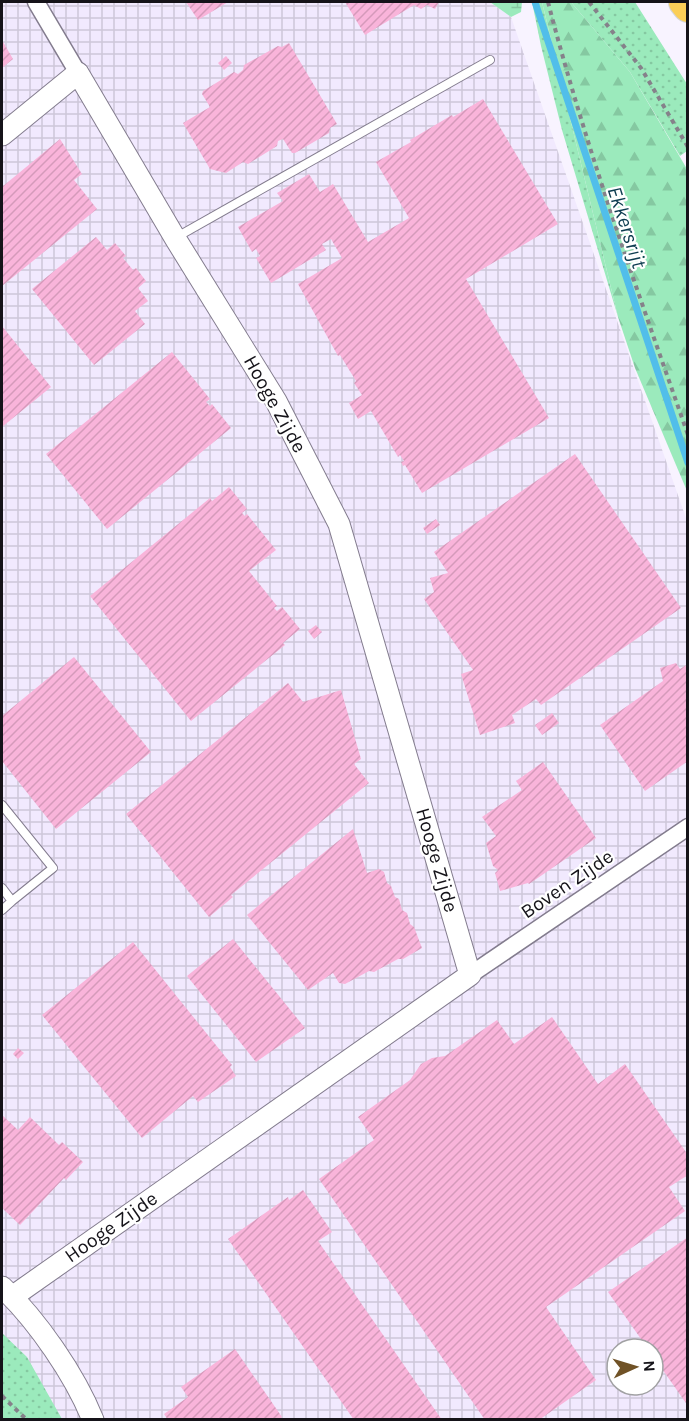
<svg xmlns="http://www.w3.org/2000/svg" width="689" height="1421" font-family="Karla,sans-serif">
  <defs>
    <pattern id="industrial-grid" width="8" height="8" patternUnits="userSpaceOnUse" patternTransform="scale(1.5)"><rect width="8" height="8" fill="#f1e9fe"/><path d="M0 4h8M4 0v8" fill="none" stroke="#cec7d9"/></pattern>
    <pattern id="green-dots" width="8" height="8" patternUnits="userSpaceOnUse" patternTransform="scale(1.5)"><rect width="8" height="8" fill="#9beabc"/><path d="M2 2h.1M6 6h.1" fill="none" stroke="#85c8a1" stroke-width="1.8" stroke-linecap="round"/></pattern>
    <pattern id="forest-firs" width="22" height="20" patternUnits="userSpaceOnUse" patternTransform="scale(1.5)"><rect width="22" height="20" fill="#9beabc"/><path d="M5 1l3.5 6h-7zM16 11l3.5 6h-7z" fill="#85c8a1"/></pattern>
    <pattern id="wetland-marsh" width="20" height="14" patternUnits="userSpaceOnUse" patternTransform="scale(1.5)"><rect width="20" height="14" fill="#9beabc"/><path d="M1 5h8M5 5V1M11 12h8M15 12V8" fill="none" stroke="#85c8a1"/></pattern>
    <pattern id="building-hatch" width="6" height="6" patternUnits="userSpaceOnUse" patternTransform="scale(1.5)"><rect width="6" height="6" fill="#f9b4da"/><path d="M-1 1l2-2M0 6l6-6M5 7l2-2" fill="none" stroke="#d59aba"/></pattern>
  </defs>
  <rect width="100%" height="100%" fill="#f8f3ff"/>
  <!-- industrial -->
  <path fill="url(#industrial-grid)" fill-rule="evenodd" d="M 2,2 L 490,2 L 511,17 L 687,521 L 687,1419 L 2,1420 ZM 617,1349 L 653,1349 L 653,1385 L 617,1385 Z"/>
  <!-- green -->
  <path fill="url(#green-dots)" d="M 532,2 L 542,2 L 618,317 L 562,130 L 541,46 Z
    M 571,2 L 635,2 L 687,84 L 687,151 L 680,156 L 630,72 Z
    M 2,1333 L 27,1357 L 62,1419 L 2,1418 Z"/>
  <!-- forest -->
  <path fill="url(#forest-firs)" d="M 542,2 L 571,2 L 630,72 L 687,169 L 687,491 L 635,368 L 618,317 Z"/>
  <!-- wetland -->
  <path fill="url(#wetland-marsh)" d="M 490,2 L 522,2 L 521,12 L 511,17 Z"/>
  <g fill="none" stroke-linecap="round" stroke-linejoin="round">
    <!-- stream -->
    <path stroke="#51beea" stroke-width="7" d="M 535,2 L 688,463"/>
  </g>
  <!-- building -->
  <path fill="url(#building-hatch)" d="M 186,2 L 228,2 L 198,20 Z
    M 345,2 L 439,2 L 435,9 L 427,5 L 421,9 L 414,5 L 365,35 Z
    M 2,40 L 13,59 L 2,68 Z
    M 289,43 L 337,124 L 330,128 L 329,133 L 295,153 L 292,153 L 283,139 L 278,141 L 277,146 L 248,164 L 243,162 L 226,173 L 210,169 L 183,123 L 210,107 L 202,94 L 203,91 L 234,72 L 238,74 L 243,70 L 244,65 L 278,46 L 282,47 Z
    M 226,56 L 232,63 L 224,70 L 218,63 Z
    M 483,99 L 558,224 L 466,279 L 549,418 L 422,493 L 405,465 L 403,466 L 401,462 L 404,461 L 400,455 L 398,457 L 371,411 L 358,419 L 349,403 L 362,395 L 354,383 L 356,381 L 340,355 L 338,356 L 298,284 L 342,258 L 331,239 L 322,244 L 326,250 L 271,283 L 256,258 L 260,256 L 256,249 L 252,252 L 238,227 L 283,201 L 277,193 L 309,174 L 320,192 L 333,184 L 368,242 L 409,218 L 376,162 L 411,142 L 410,140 L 452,115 L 453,117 Z
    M 60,139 L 82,174 L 74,180 L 97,209 L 2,286 L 2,187 Z
    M 96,237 L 107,250 L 115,243 L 126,256 L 123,258 L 133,270 L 136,268 L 146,281 L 138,288 L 148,301 L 135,311 L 145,324 L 94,365 L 32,289 Z
    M 2,326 L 51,387 L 2,427 Z
    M 172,352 L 210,399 L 206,402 L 210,406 L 212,404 L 231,428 L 107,529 L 46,454 Z
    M 575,454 L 681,608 L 541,705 L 536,699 L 512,715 L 515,723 L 480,735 L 461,674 L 473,670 L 424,599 L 434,592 L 430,578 L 448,573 L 434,552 Z
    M 229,487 L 247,509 L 242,513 L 245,516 L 247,514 L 276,550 L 249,571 L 277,606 L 274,608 L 277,611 L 282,607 L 300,629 L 283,643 L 285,645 L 191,721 L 90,596 L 210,498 L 212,501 Z
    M 436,519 L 440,525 L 427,534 L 423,528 Z
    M 316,625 L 322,632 L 314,639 L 308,631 Z
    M 74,657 L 151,752 L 56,829 L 2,761 L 2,716 Z
    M 676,663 L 680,669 L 688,664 L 688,761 L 645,791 L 600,725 L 663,681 L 660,668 Z
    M 288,683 L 303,702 L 341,690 L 361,759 L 354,764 L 369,783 L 231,895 L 233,897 L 209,917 L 126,814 Z
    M 552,713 L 559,723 L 542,735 L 535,725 Z
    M 543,762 L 596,838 L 529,884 L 528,883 L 500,891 L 495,873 L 498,870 L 493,866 L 486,843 L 496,836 L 482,817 L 522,790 L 516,781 Z
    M 353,829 L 367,873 L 379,869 L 384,872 L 387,883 L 391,886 L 395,897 L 399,899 L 402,910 L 407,913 L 410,924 L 414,927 L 422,948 L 403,959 L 398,959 L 374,972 L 369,971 L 345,984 L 339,983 L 333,973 L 308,990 L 247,915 Z
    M 233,939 L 305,1028 L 256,1062 L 187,976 Z
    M 133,942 L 232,1065 L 230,1067 L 236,1076 L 198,1102 L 193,1096 L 142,1138 L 42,1015 Z
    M 552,1017 L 598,1084 L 625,1064 L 688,1155 L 688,1175 L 669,1187 L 685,1211 L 546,1307 L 596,1380 L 539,1420 L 485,1420 L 319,1179 L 374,1140 L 358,1117 L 410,1080 L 421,1064 L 432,1058 L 445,1056 L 497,1020 L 514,1044 Z
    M 18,1048 L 24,1053 L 18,1059 L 13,1054 Z
    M 2,1115 L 18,1130 L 30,1117 L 59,1145 L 62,1142 L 83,1162 L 66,1180 L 64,1178 L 20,1225 L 2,1208 Z
    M 303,1190 L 332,1232 L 318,1241 L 442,1420 L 354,1420 L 228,1239 L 288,1197 L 289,1200 Z
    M 688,1237 L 688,1406 L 653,1356 L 653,1349 L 648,1349 L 608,1292 Z
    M 235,1349 L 282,1417 L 279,1420 L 168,1420 L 164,1414 L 188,1397 L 181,1387 Z"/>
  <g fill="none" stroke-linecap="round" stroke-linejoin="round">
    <!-- service casing -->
    <g stroke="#837c8e" stroke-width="10">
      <path id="service" d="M 175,238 L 490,60
        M 2,805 L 53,868 L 12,901
        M 2,888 L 12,901 L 2,910"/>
    </g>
    <!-- minor casing -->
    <g stroke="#837c8e" stroke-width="19">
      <path id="minor" d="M 36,2 L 78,73
        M 470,975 L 688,827"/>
    </g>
    <!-- tertiary casing -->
    <g stroke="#837c8e" stroke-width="23">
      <path id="tertiary" d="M 2,135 L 78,73 L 175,238 L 276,401 L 339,524 L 470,975 L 12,1297
        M 2,1287 C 37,1320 75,1375 93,1420"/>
    </g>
    <!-- motorway casing -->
    <g stroke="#d5d5d6" stroke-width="32">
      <path id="motorway" d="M 684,2 L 688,7"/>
    </g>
    <!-- path -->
    <path stroke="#85818a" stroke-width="4" stroke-dasharray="4.5 4.5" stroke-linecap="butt" d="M 548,2 C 586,149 638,292 688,435
      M 589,2 L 641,68 L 688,147
      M 2,1396 L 27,1420"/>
    <!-- service -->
    <use href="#service" stroke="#fff" stroke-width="8"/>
    <!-- minor -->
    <use href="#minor" stroke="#fff" stroke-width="16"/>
    <!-- tertiary -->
    <use href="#tertiary" stroke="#fff" stroke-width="21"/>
    <!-- motorway -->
    <use href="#motorway" stroke="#fbce57" stroke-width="30"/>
  </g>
  <g text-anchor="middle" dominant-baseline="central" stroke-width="4.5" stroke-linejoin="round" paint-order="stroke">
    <!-- street labels -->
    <g font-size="20" fill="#151319" stroke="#fff">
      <text transform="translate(275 404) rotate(61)">Hooge Zijde</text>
      <text transform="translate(437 860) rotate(74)">Hooge Zijde</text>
      <text transform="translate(567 884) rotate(-34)">Boven Zijde</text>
      <text transform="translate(111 1227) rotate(-35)">Hooge Zijde</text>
    </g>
    <!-- water labels -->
    <g font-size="21" font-style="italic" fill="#0c3c4f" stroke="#fff">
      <text transform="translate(627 227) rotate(72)">Ekkersrijt</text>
    </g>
  </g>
  <!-- border -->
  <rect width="689" height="1421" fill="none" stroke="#151319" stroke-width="6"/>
  <!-- north arrow -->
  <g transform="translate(635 1367) rotate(86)"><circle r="28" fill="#ffffff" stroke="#a1a1a3" stroke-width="1.5"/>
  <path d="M0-4.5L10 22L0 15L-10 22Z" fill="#705226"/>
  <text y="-9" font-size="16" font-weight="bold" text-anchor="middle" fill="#151319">N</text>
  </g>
</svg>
